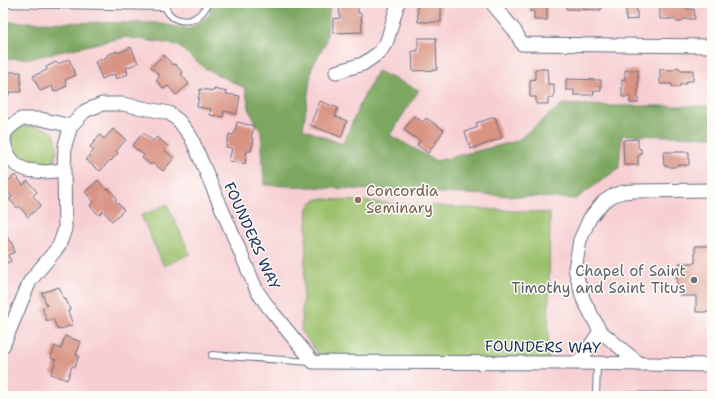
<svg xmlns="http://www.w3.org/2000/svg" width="715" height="399" font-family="'Shantell Sans',sans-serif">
  <rect width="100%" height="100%" fill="#fdfcf7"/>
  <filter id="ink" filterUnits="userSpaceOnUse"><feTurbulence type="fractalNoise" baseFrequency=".025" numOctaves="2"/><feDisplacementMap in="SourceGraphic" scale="8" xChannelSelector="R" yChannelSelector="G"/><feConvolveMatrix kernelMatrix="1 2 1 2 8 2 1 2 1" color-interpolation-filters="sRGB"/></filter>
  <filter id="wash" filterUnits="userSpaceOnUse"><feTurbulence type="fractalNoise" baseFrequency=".012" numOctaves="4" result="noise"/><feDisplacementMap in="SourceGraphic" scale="16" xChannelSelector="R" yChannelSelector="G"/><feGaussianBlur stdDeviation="0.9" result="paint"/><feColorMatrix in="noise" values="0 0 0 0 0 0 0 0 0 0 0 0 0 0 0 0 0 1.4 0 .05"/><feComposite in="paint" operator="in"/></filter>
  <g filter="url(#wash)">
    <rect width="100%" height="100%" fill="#f1e7cd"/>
    <!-- built -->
    <path fill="#f7cfd3" d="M 3,3 L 712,3 L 712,396 L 3,396 Z"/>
    <!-- green -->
    <path fill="#9cc16c" stroke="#5c7865" d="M 27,126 C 42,128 57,127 57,146 C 57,153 56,158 52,164 C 49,165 46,167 43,167 C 39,167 35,165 31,163 C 17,157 10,151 10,135 L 18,128 Z
      M 318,199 L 324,199 L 550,213 L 548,360 L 321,359 L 301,330 L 308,208 L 312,202 Z
      M 167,204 L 190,254 L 164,266 L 141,216 Z"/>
    <!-- forest -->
    <path fill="#7da760" stroke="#4c6b5f" d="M 210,3 L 330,3 L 326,42 L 312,67 L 303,129 L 343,144 L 360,104 L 377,71 L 419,90 L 390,135 L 436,161 L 517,141 L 562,104 L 611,106 L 712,106 L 712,137 L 622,135 L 619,168 L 576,199 L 264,185 L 261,132 L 250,112 L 245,88 L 206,69 L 177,45 L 125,37 L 33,58 L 3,59 L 3,22 L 156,23 L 189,29 L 210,15 Z"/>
    <g id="blocks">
      <!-- building -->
      <path fill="#d99383" d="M 339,3 L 358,3 L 358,13 L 361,13 L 362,32 L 333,33 L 333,19 L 340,18 Z
        M 423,3 L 441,3 L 441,22 L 418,22 L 417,4 Z
        M 530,3 L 547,3 L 547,20 L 534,20 L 534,10 L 530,12 Z
        M 566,3 L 601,3 L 601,10 L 566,9 Z
        M 624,3 L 637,3 L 637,19 L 626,20 L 626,8 L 624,8 Z
        M 687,5 L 687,9 L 694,9 L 695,19 L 684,19 L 681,22 L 677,22 L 674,19 L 660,19 L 660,6 Z
        M 418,38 L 436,38 L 437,70 L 413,71 L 412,51 L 418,51 Z
        M 131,47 L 138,63 L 126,68 L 128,74 L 116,79 L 114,74 L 102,79 L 95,62 L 107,57 L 107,55 L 117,51 L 118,53 Z
        M 164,55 L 173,65 L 175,64 L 183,73 L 181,74 L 189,84 L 176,95 L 168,86 L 164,89 L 156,80 L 160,76 L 151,67 Z
        M 69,59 L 76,75 L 65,80 L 67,86 L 54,92 L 52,86 L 40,91 L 33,76 L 47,70 L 46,67 L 56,62 L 58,64 Z
        M 677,67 L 681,70 L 693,70 L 693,81 L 686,81 L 686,84 L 680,84 L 680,87 L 672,87 L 672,84 L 660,84 L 660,69 L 673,70 Z
        M 3,69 L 7,69 L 7,72 L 21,72 L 21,92 L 9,92 L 9,95 L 3,95 Z
        M 535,69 L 547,69 L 548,84 L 554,84 L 554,98 L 548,98 L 548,104 L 536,104 L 536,97 L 530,97 L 530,80 L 535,79 Z
        M 625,70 L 638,70 L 638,103 L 630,103 L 630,97 L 622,97 L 622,79 L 625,80 Z
        M 566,79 L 601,80 L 601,91 L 594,91 L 593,95 L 574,95 L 574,90 L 566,90 Z
        M 200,89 L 214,91 L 214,89 L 227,92 L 226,94 L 240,96 L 237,114 L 224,111 L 223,117 L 210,115 L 211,109 L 197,107 Z
        M 320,101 L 338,108 L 335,116 L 347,121 L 341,137 L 310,125 Z
        M 414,116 L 423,122 L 426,118 L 444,130 L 428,153 L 417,145 L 420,141 L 404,130 Z
        M 495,117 L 502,138 L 471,149 L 465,132 L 478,127 L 476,123 Z
        M 237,122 L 254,126 L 251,139 L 254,139 L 251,151 L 247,151 L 245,164 L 229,161 L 232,148 L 226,147 L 229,134 L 234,135 Z
        M 113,129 L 126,140 L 116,151 L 118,153 L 111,161 L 110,160 L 100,171 L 86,160 L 94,150 L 90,147 L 100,135 L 104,139 Z
        M 143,133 L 153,141 L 157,137 L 168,146 L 164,150 L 174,158 L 163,171 L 153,163 L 151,165 L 142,158 L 144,155 L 132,146 Z
        M 638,139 L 638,148 L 641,149 L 641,154 L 638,156 L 638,165 L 624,165 L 623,140 Z
        M 663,152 L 689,152 L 689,165 L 677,165 L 675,167 L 671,167 L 669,166 L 664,166 Z
        M 15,175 L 23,185 L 28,181 L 37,192 L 33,196 L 41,205 L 28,217 L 19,206 L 17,208 L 9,199 L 12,197 L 3,187 L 3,185 Z
        M 98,180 L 107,190 L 109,189 L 117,198 L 115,200 L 124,210 L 112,221 L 103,211 L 99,215 L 90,206 L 94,202 L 85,192 Z
        M 3,224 L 5,229 L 4,229 L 9,241 L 11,241 L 15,252 L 8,255 L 11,261 L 3,265 Z
        M 695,246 L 712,246 L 712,312 L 696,312 L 696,296 L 681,296 L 681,292 L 677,292 L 677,268 L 679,268 L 679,263 L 695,263 Z
        M 59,287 L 64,300 L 66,299 L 70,310 L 68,311 L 73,325 L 58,330 L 53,319 L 47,321 L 42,308 L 47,306 L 42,293 Z
        M 65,336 L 81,342 L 76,355 L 79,356 L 75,367 L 72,366 L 67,380 L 51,374 L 56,360 L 51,358 L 55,346 L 61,349 Z
        M 623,392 L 712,392 L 712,396 L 623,396 Z"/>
    </g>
  </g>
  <g filter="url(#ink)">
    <use href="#blocks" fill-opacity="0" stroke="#666f85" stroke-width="1"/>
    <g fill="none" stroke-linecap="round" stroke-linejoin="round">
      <!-- lane casing -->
      <g stroke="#666f85" stroke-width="8">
        <path id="lane" d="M 3,4 L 166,7
          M 165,4 C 167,20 187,26 199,15 C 202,13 204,10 206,7 L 205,3
          M 212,355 L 311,362
          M 596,396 L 597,364"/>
      </g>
      <!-- street casing -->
      <g stroke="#666f85" stroke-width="15">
        <path id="street" d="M 492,3 L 515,31 L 522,44 L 712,46
          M 336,72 L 363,64 L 380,52 L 387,41 L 398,3
          M 64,170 L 45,172 L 27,170 L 16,165 L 7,153 L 4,141 L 5,133 L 10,127 L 21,119 L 41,119 L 71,126
          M 3,346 L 30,281 L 59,246 L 65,229 L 64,170 L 65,145 L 71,126 L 85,111 L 102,104 L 122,104 L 169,113 L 179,121 L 191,137 L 257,291 L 269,308 L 313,362 L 579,363 L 712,365
          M 579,363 L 600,331
          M 641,365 L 600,331 L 583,299 L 575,269 L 580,240 L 590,218 L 603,202 L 614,195 L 623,192 L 635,191 L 712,190"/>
      </g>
      <!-- lane -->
      <use href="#lane" stroke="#fff" stroke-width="6"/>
      <!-- street -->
      <use href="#street" stroke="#fff" stroke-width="13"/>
    </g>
  </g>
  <!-- markers -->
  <circle fill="#8d6e63" stroke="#fdfcf7" stroke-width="1.5" cx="358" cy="200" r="4"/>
  <circle fill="#6b7280" stroke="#fdfcf7" stroke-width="1.5" cx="694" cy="280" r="4"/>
  <g text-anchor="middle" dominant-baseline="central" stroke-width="3" stroke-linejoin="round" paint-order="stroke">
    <!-- education labels -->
    <g font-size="15" fill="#785e54" stroke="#fdfcf7" text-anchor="start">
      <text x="366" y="191">Concordia<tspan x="366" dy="17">Seminary</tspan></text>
    </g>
    <!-- street labels -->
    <g font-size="15" fill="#1b2f5e" stroke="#fdfcf7">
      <text transform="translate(252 236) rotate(66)">FOUNDERS WAY</text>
      <text transform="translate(543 347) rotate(1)">FOUNDERS WAY</text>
    </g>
    <!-- worship labels -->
    <g font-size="15" fill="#5b616d" stroke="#fdfcf7" text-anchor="end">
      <text x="686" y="271">Chapel of Saint<tspan x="686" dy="17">Timothy and Saint Titus</tspan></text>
    </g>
  </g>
  <!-- margin -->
  <rect width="715" height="399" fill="none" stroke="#fdfcf7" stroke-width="16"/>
</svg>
